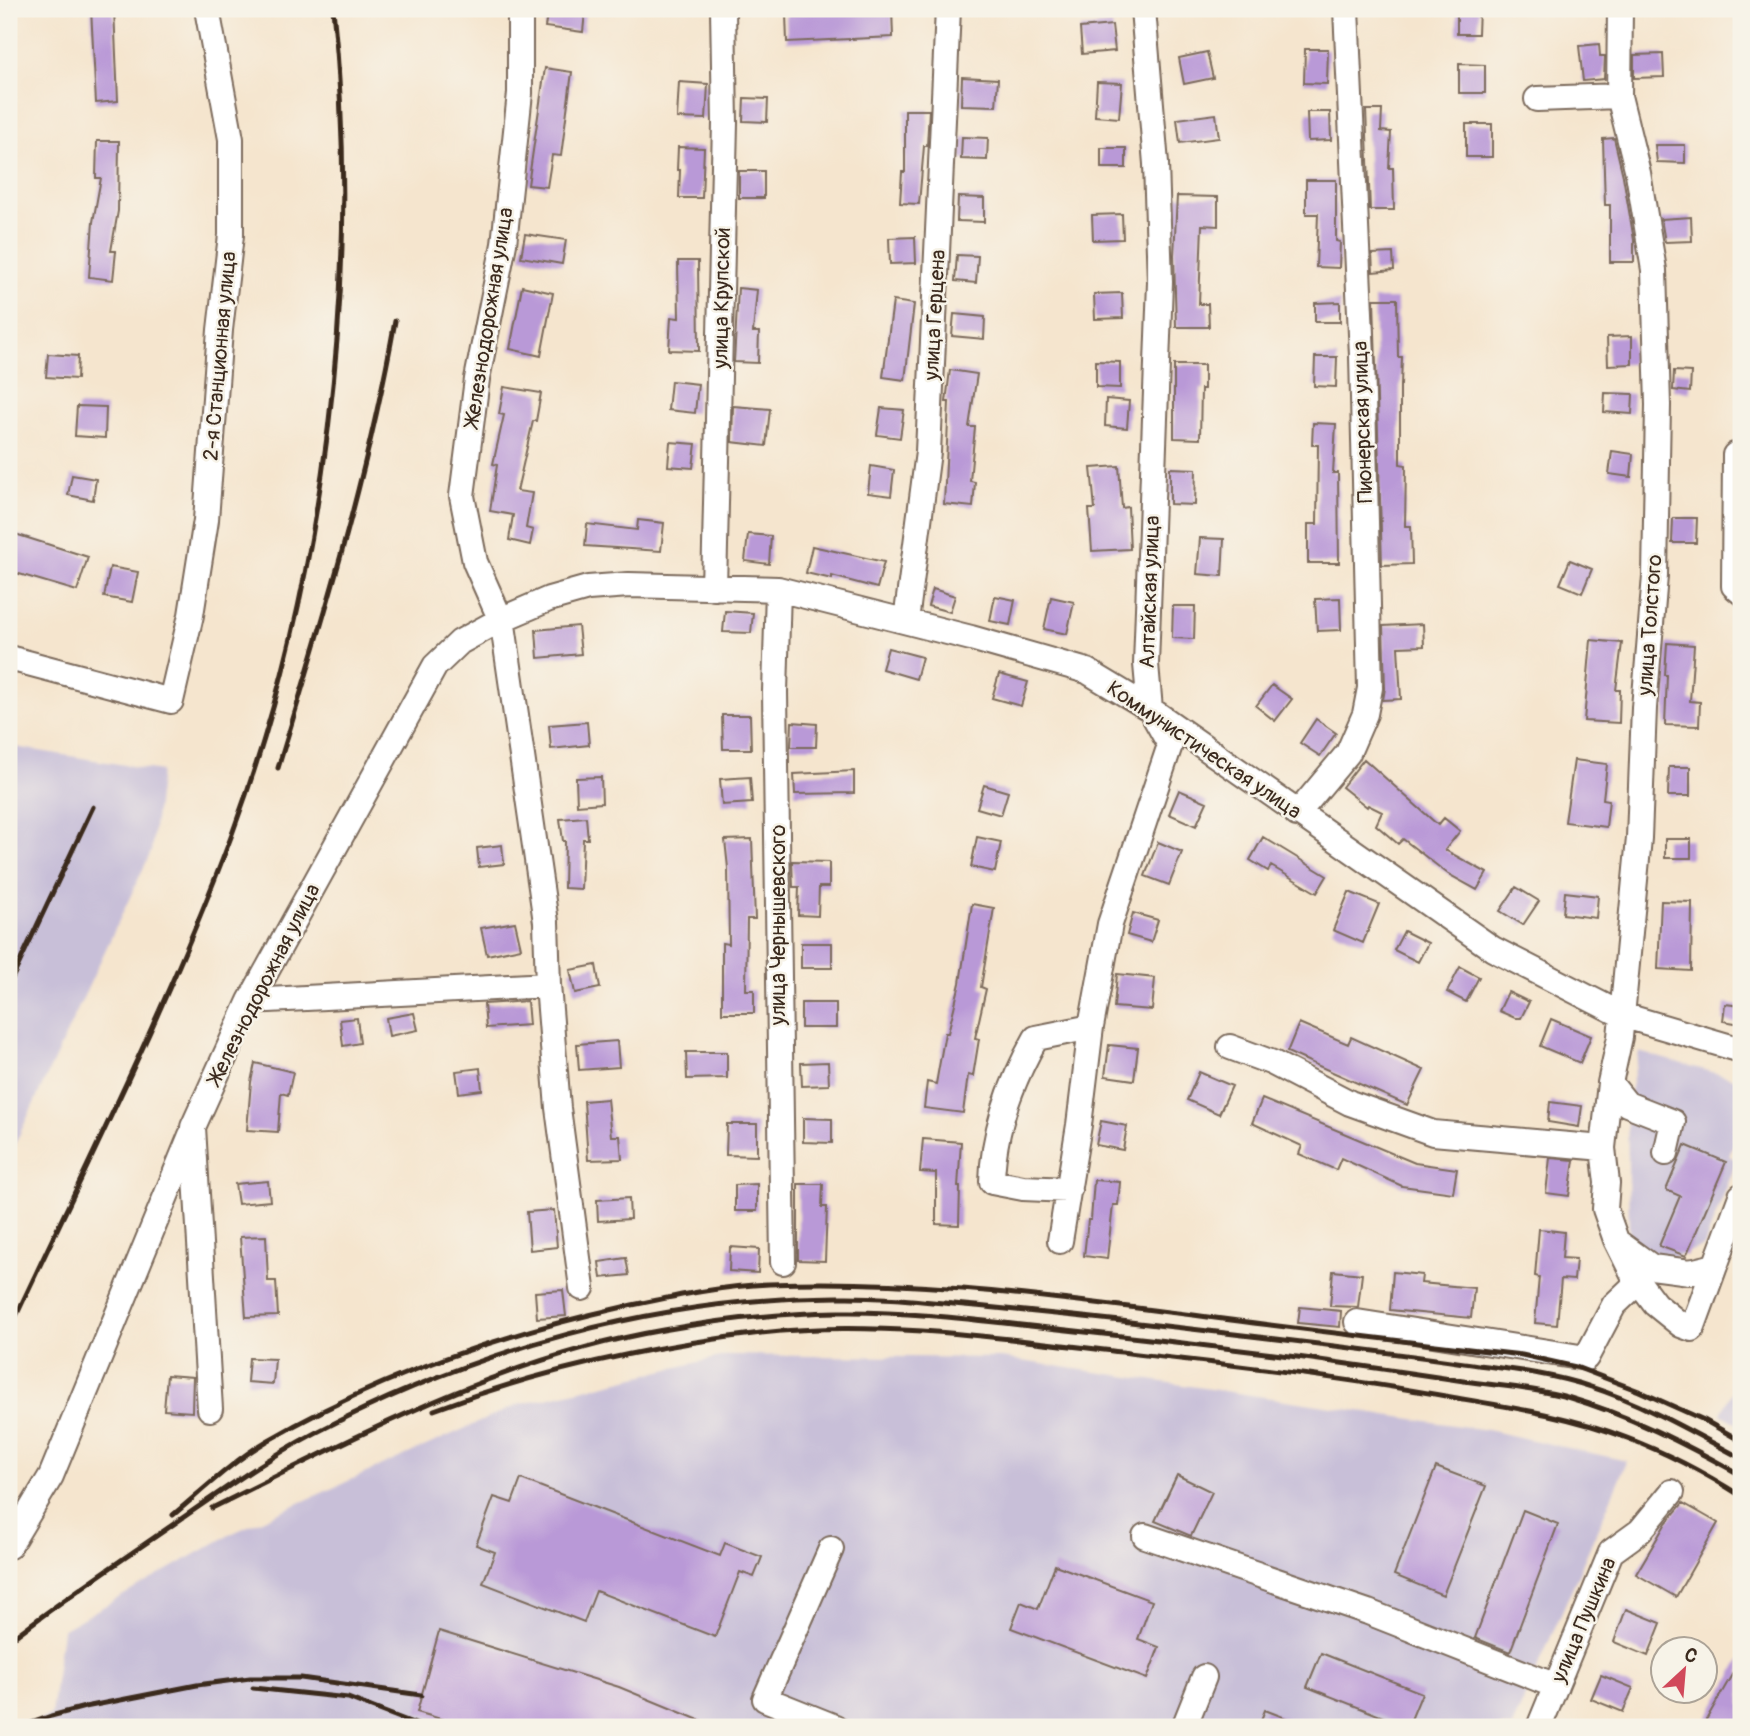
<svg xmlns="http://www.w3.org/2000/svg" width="1750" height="1736" font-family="Pangolin,sans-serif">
  <rect width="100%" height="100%" fill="#f7f3e8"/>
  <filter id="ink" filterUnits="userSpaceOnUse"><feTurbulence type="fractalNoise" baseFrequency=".0143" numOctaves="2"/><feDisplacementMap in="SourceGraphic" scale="14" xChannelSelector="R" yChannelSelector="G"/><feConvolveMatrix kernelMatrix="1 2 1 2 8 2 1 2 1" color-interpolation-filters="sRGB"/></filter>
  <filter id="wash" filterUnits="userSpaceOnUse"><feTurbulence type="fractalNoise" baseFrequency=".00686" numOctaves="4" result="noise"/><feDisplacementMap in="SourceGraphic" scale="28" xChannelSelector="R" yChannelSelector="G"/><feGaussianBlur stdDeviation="1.57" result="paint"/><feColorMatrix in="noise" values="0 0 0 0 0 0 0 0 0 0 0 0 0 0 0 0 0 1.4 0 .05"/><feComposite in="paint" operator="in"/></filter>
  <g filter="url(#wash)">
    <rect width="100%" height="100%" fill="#f5e5ce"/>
    <!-- industrial -->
    <path fill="#c8bfd8" d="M 15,747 L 161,771 L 151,852 L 9,1157 L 9,788 Z
      M 1639,1052 L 1741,1080 L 1741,1124 L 1729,1156 L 1737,1160 L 1704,1246 L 1674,1257 L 1661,1258 L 1630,1238 L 1629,1230 L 1627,1104 Z
      M 729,1355 L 1001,1358 L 1487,1430 L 1627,1461 L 1512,1727 L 31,1727 L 31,1724 L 51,1715 L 62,1630 L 233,1533 L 517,1405 Z
      M 1741,1375 L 1741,1425 L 1721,1414 Z"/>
    <g id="blocks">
      <!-- building -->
      <path fill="#b999d7" d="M 91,9 L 114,9 L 118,101 L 96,103 Z
        M 548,9 L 585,12 L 583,32 L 545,27 Z
        M 892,9 L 893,37 L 787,42 L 786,14 Z
        M 1457,9 L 1479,9 L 1478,34 L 1457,34 Z
        M 1112,25 L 1115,51 L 1082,54 L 1080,28 Z
        M 1599,44 L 1600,56 L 1605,56 L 1604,79 L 1583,81 L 1579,46 Z
        M 1305,49 L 1328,49 L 1327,84 L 1304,83 Z
        M 1207,52 L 1213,78 L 1184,84 L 1179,58 Z
        M 1663,54 L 1664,77 L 1634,78 L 1634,55 Z
        M 1459,64 L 1485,65 L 1485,93 L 1459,93 Z
        M 545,68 L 572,72 L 561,156 L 552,155 L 547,187 L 528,185 Z
        M 962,77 L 998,79 L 996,106 L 961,105 Z
        M 679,82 L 708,84 L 706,119 L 677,118 Z
        M 1097,82 L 1122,83 L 1119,118 L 1095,116 Z
        M 744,98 L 768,99 L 767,122 L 743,121 Z
        M 905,110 L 929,110 L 927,146 L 924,146 L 919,204 L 900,203 L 902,172 L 905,172 Z
        M 1366,110 L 1382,110 L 1381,131 L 1391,132 L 1389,168 L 1393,168 L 1394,210 L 1370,210 Z
        M 1307,112 L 1330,112 L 1331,140 L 1308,141 Z
        M 1216,114 L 1219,138 L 1180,143 L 1177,119 Z
        M 1466,124 L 1492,124 L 1492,157 L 1466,157 Z
        M 962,137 L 988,138 L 987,160 L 961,159 Z
        M 1614,138 L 1623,176 L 1634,240 L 1634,262 L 1610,262 L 1610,205 L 1605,205 L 1603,139 Z
        M 97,141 L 119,141 L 118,211 L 111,251 L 116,251 L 113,280 L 89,277 L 93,222 L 101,178 L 96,178 Z
        M 1655,145 L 1685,145 L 1685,163 L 1657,162 Z
        M 678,147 L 704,148 L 702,198 L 679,198 L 680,170 L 677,170 Z
        M 1101,148 L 1126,148 L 1126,168 L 1101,168 Z
        M 739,171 L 764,171 L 764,198 L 739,198 Z
        M 1306,180 L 1336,180 L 1336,241 L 1340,242 L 1339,268 L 1316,267 L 1318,214 L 1306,214 Z
        M 1177,196 L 1218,197 L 1218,226 L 1202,225 L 1199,304 L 1208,304 L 1209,327 L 1176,327 L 1174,255 Z
        M 958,197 L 984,198 L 984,222 L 957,221 Z
        M 1122,214 L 1123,239 L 1093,240 L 1092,215 Z
        M 1691,217 L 1692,241 L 1665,242 L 1661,219 Z
        M 525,234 L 566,240 L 562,264 L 521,257 Z
        M 915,237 L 916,263 L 890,264 L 889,238 Z
        M 1393,253 L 1394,270 L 1373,272 L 1372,254 Z
        M 957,255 L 978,256 L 976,283 L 955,281 Z
        M 678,261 L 698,261 L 699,351 L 669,350 L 671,317 L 679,318 Z
        M 522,286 L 553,293 L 541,356 L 510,349 Z
        M 738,288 L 757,290 L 753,332 L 759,332 L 758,363 L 734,362 Z
        M 1122,293 L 1123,318 L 1095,319 L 1094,294 Z
        M 1374,299 L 1397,299 L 1398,357 L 1402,357 L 1401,385 L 1400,385 L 1400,464 L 1406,465 L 1405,526 L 1411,526 L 1412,564 L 1382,565 Z
        M 893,301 L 914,304 L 905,380 L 883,377 Z
        M 1340,302 L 1340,322 L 1315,322 L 1315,303 Z
        M 954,314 L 985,317 L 984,339 L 952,336 Z
        M 1632,336 L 1632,364 L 1608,365 L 1607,337 Z
        M 48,354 L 78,356 L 77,379 L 46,377 Z
        M 1315,357 L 1337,357 L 1336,387 L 1314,386 Z
        M 1096,361 L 1120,362 L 1120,388 L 1096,387 Z
        M 1174,365 L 1204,365 L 1204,389 L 1201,389 L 1200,439 L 1174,438 Z
        M 950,370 L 977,374 L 969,427 L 975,427 L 970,481 L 975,482 L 973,507 L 944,504 L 949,402 L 946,402 Z
        M 1674,371 L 1691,372 L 1690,392 L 1673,390 Z
        M 671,381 L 698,384 L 695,413 L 668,410 Z
        M 504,387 L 541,393 L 536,421 L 533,421 L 517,491 L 532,493 L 526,528 L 533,530 L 530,545 L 509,540 L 513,515 L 490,511 L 497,465 L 493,464 L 504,415 L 499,414 Z
        M 1605,393 L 1633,394 L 1632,414 L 1604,412 Z
        M 1106,399 L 1129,401 L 1127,428 L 1105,426 Z
        M 77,406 L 106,407 L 105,438 L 75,436 Z
        M 733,406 L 770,409 L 766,446 L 732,442 Z
        M 881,408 L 904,410 L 900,438 L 877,435 Z
        M 1313,423 L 1336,424 L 1333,473 L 1338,473 L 1339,563 L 1308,563 L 1308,524 L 1317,524 L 1318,445 L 1312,445 Z
        M 670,442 L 696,444 L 693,468 L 668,466 Z
        M 1612,451 L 1633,454 L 1631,477 L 1609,474 Z
        M 871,466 L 894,470 L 891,496 L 868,493 Z
        M 1119,466 L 1122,508 L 1128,507 L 1130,549 L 1092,551 L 1089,509 L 1095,509 L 1091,468 Z
        M 1170,468 L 1196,469 L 1195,505 L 1170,504 Z
        M 72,475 L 96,479 L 93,500 L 68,495 Z
        M 1673,518 L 1697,518 L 1696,543 L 1672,543 Z
        M 638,520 L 664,523 L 661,551 L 585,546 L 587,524 L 637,530 Z
        M 12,533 L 88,557 L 77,591 L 9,571 L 9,544 Z
        M 748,534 L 771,536 L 769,564 L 745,561 Z
        M 1200,538 L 1224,539 L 1222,576 L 1197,574 Z
        M 812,546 L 884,562 L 877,588 L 832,576 L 832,579 L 806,573 Z
        M 1570,560 L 1592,569 L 1582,593 L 1560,584 Z
        M 110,567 L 138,572 L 132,602 L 104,597 Z
        M 933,589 L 955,596 L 950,612 L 928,606 Z
        M 995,596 L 1015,600 L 1010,625 L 990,621 Z
        M 1051,597 L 1074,602 L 1067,634 L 1044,629 Z
        M 1340,598 L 1341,630 L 1317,631 L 1315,599 Z
        M 1173,606 L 1195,606 L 1194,639 L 1172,638 Z
        M 725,611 L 753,613 L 751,633 L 723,632 Z
        M 1423,624 L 1424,646 L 1398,647 L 1401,699 L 1383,700 L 1385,688 L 1383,626 Z
        M 578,626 L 581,654 L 538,658 L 536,630 Z
        M 1591,640 L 1622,643 L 1616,690 L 1620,690 L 1619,723 L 1584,721 Z
        M 1667,643 L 1694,645 L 1690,701 L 1700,702 L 1699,726 L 1665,725 L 1667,675 L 1665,675 Z
        M 888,648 L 922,657 L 916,679 L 882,669 Z
        M 999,674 L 1028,682 L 1021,706 L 992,698 Z
        M 1272,685 L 1292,699 L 1275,721 L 1256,706 Z
        M 722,715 L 750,715 L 751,749 L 723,749 Z
        M 1316,719 L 1336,733 L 1320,756 L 1300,743 Z
        M 587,722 L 589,745 L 551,749 L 549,725 Z
        M 792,722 L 817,724 L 816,747 L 791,747 Z
        M 1364,759 L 1438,825 L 1444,818 L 1460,831 L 1445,850 L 1487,873 L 1477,890 L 1448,874 L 1403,839 L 1398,844 L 1376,825 L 1382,812 L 1368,805 L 1367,807 L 1342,787 Z
        M 1574,760 L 1607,764 L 1603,799 L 1609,800 L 1606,827 L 1565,822 Z
        M 1669,767 L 1690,767 L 1690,796 L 1668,796 Z
        M 854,771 L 854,793 L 795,794 L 794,774 Z
        M 601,777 L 602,803 L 577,805 L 576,778 Z
        M 750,777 L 752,803 L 722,805 L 720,779 Z
        M 984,785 L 1008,792 L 1001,815 L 977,808 Z
        M 1179,790 L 1207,802 L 1196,826 L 1169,814 Z
        M 586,817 L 588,839 L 583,839 L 581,889 L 564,888 L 565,841 L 563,841 L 560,819 Z
        M 977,837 L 1001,842 L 995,872 L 971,867 Z
        M 1263,837 L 1327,876 L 1317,893 L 1271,866 L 1268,871 L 1250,860 Z
        M 752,839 L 755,919 L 747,919 L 746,990 L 754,990 L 754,1013 L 722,1013 L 722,943 L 729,944 L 728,868 L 725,840 Z
        M 1665,839 L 1691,839 L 1691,858 L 1665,858 Z
        M 1158,842 L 1182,852 L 1169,885 L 1145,876 Z
        M 502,845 L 504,864 L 479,867 L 477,848 Z
        M 792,861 L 829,862 L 829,887 L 819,887 L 818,916 L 798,915 L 799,887 L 793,887 Z
        M 1516,887 L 1539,901 L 1523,925 L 1500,911 Z
        M 1349,892 L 1379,904 L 1363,943 L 1333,930 Z
        M 1565,892 L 1598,896 L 1596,918 L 1563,914 Z
        M 1661,901 L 1692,902 L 1691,971 L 1658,969 Z
        M 972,904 L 994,908 L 981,987 L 986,989 L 975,1038 L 979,1039 L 973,1076 L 968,1075 L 963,1113 L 924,1108 L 927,1082 L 936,1084 L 945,1033 L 948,1033 L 960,983 Z
        M 1133,913 L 1158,920 L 1151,942 L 1127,935 Z
        M 515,922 L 521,948 L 487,955 L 481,928 Z
        M 1404,931 L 1428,943 L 1418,962 L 1394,950 Z
        M 801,943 L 832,943 L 832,968 L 801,968 Z
        M 596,965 L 600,988 L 575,993 L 570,970 Z
        M 1460,967 L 1479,977 L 1466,1002 L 1447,992 Z
        M 1117,974 L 1155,978 L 1152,1010 L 1114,1007 Z
        M 1508,992 L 1529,1002 L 1521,1018 L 1515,1018 L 1499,1011 Z
        M 527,1001 L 529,1025 L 486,1028 L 484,1004 Z
        M 801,1003 L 836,1003 L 836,1028 L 801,1028 Z
        M 1725,1004 L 1741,1006 L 1741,1024 L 1723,1021 Z
        M 414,1013 L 418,1030 L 389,1036 L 386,1018 Z
        M 357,1018 L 360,1043 L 343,1046 L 340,1020 Z
        M 1551,1019 L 1591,1036 L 1580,1063 L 1540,1046 Z
        M 1299,1023 L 1348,1044 L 1351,1037 L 1424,1070 L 1407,1105 L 1287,1052 Z
        M 617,1041 L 619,1067 L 579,1070 L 577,1044 Z
        M 1109,1045 L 1138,1048 L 1134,1080 L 1105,1076 Z
        M 686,1052 L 727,1052 L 727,1078 L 687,1079 Z
        M 828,1062 L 829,1085 L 802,1086 L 801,1063 Z
        M 255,1063 L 293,1072 L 288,1095 L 281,1093 L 278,1132 L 247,1130 L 251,1082 Z
        M 480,1068 L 482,1090 L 459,1093 L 456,1071 Z
        M 1199,1072 L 1232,1086 L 1219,1114 L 1187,1100 Z
        M 607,1099 L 611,1136 L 620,1136 L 622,1159 L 588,1160 L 584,1101 Z
        M 1262,1099 L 1415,1163 L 1457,1169 L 1453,1193 L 1402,1186 L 1341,1158 L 1336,1170 L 1299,1154 L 1302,1146 L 1252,1123 Z
        M 1550,1102 L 1582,1106 L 1579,1127 L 1548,1122 Z
        M 803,1118 L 832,1119 L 832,1143 L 803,1142 Z
        M 1101,1121 L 1127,1126 L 1123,1150 L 1096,1145 Z
        M 727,1124 L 757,1124 L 757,1156 L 726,1155 Z
        M 923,1139 L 961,1142 L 958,1187 L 960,1187 L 959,1225 L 936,1224 L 936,1173 L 920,1172 Z
        M 1685,1145 L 1726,1162 L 1686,1256 L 1659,1246 L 1680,1196 L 1666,1190 Z
        M 1550,1158 L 1574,1160 L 1569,1196 L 1546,1193 Z
        M 1094,1180 L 1120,1182 L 1118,1205 L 1113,1205 L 1107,1259 L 1084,1256 L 1088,1220 L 1091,1220 Z
        M 268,1181 L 270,1201 L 238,1204 L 235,1184 Z
        M 757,1184 L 757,1211 L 735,1211 L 735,1185 Z
        M 798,1184 L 823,1184 L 822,1207 L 827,1207 L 825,1261 L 798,1260 Z
        M 629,1198 L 630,1219 L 598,1221 L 597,1200 Z
        M 554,1210 L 557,1247 L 530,1250 L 527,1212 Z
        M 1539,1229 L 1564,1232 L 1562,1258 L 1576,1259 L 1574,1280 L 1561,1279 L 1557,1325 L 1535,1323 L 1539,1277 L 1535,1276 Z
        M 266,1236 L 268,1281 L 276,1281 L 278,1316 L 246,1317 L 240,1237 Z
        M 730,1247 L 759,1249 L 758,1273 L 729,1271 Z
        M 626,1258 L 629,1275 L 601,1278 L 599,1262 Z
        M 1333,1271 L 1362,1274 L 1358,1307 L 1330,1306 Z
        M 1393,1272 L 1422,1275 L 1421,1283 L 1474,1288 L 1471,1318 L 1390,1310 Z
        M 563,1290 L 566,1316 L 537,1318 L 535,1292 Z
        M 1300,1307 L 1341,1311 L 1340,1327 L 1298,1323 Z
        M 249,1358 L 275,1359 L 273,1384 L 247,1382 Z
        M 167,1375 L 193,1377 L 192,1412 L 164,1410 Z
        M 1436,1467 L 1486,1486 L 1443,1595 L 1394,1575 Z
        M 1177,1475 L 1212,1492 L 1191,1536 L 1155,1521 Z
        M 521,1479 L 720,1556 L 725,1543 L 762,1557 L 754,1577 L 740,1572 L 715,1637 L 596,1591 L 584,1622 L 483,1583 L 495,1552 L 476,1545 L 494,1497 L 512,1503 Z
        M 1683,1503 L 1718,1523 L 1676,1597 L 1636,1574 L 1666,1523 Z
        M 1523,1510 L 1558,1524 L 1510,1652 L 1475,1638 Z
        M 1055,1565 L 1152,1601 L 1138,1639 L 1159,1647 L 1147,1679 L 1011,1628 L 1021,1602 L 1038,1609 Z
        M 1626,1609 L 1661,1623 L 1648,1656 L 1614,1642 Z
        M 439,1631 L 619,1687 L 716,1727 L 468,1727 L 417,1712 Z
        M 1321,1653 L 1422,1693 L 1408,1727 L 1307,1687 Z
        M 1741,1659 L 1741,1727 L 1702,1727 Z
        M 1601,1675 L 1633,1688 L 1623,1712 L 1591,1699 Z
        M 1265,1710 L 1306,1726 L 1305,1727 L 1258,1727 Z"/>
    </g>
  </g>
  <g filter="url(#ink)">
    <use href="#blocks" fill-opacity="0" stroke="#7c6b5c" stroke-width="2"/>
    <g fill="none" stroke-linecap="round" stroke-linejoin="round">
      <!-- minor casing -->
      <g stroke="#7c6b5c" stroke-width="28">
        <path id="minor" d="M 520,9 L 520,93 L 504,244 L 477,379 L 462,496 L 475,562 L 503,625 L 546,922 L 548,985 L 558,1108 L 582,1288
          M 1620,9 L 1619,96 L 1638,173 L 1654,270 L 1658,405 L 1655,576 L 1644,708 L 1639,838 L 1620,1037 L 1610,1083 L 1603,1148 L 1607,1183 L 1605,1209 L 1616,1240 L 1634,1276 L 1655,1304 L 1681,1325 L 1692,1329 L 1715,1266
          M 1537,99 L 1619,96
          M 1741,454 L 1735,455 L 1734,586 L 1741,592
          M 714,588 L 725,123 L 723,9
          M 778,589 L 775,692 L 783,1262
          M 906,621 L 928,452 L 948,9
          M 9,658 L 171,701 L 191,615 L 206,520 L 220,330 L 231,235 L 231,139 L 207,9
          M 1297,814 L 1348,753 L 1365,714 L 1370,688 L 1362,356 L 1346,9
          M 250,1001 L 548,985
          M 1230,1047 L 1273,1063 L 1350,1103 L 1433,1133 L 1603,1148
          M 1610,1083 L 1627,1104 L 1673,1122 L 1666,1153
          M 1069,1190 L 1023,1188 L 992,1182 C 993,1131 1011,1082 1036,1038 L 1091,1027
          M 1060,1241 L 1079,1125 L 1091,1027 L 1110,924 L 1170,745 L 1150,709 L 1146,664 L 1160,282 L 1156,164 L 1143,9
          M 1619,1243 L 1652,1267 L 1690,1272 L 1715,1266 L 1741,1196
          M 1357,1322 L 1586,1358 L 1614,1305 L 1634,1286 L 1634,1276
          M 210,1409 L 193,1127 L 250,1001 L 435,666 L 460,642 L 500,620 L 549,599 L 588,588 L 629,585 L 778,589 L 971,638 L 1087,671 L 1150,709 L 1493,949 L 1622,1015 L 1741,1050
          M 1145,1536 L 1368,1612 L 1556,1686
          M 9,1546 L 51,1476 L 191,1135
          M 831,1549 L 765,1699 L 835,1727
          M 1184,1727 L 1204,1677
          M 1539,1727 L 1611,1552 L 1640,1531 L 1672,1492"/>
      </g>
      <!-- minor -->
      <use href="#minor" stroke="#fff" stroke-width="24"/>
      <!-- rail -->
      <path stroke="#3b2a1e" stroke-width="5" d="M 278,768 C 323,621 368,473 395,321
        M 9,985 L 93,807
        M 9,1331 C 85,1168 168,1006 231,837 C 325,584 362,277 333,9
        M 434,1410 C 538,1371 650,1346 761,1333 C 882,1319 1016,1340 1137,1354 C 1242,1366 1346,1378 1451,1397 C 1510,1407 1570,1416 1627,1438 C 1667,1453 1705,1473 1741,1496
        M 212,1508 C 358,1436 501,1358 663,1330 C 720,1320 780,1313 838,1312 C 899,1311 960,1318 1021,1325 C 1108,1334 1195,1344 1282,1355 C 1343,1363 1404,1372 1464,1381 C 1498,1386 1534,1388 1567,1397 C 1629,1415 1685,1444 1741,1475
        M 173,1515 C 203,1490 233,1461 267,1441 C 378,1376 498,1335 623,1307 C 671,1297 720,1286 769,1284 C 909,1278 1047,1297 1185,1314 C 1297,1329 1410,1342 1522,1355 L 1576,1367 L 1639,1391 L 1704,1420 L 1741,1441
        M 9,1641 C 55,1605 104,1572 152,1539 C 205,1503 258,1463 315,1433 C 475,1349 657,1298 838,1297 C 887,1296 937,1303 986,1307 C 1069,1315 1152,1324 1234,1334 C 1311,1343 1387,1352 1464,1363 C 1506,1369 1550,1373 1591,1387 C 1644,1404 1692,1432 1741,1458
        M 253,1688 L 348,1698 L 423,1727
        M 20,1727 L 51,1716 L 85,1707 L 197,1685 L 250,1678 L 301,1678 L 421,1695"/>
    </g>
  </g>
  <g text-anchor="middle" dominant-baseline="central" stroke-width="5" stroke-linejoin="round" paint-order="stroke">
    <!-- street labels -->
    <g font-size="21" fill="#3b2a1e" stroke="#f7f3e8">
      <text transform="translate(722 298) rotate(-89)">улица Крупской</text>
      <text transform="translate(935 315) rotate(-87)">улица Герцена</text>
      <text transform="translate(489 317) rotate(-81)">Железнодорожная улица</text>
      <text transform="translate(220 356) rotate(-85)">2-я Станционная улица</text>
      <text transform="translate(1363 422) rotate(-92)">Пионерская улица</text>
      <text transform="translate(1150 592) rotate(-88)">Алтайская улица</text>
      <text transform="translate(1650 625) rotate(-86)">улица Толстого</text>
      <text transform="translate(1204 750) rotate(34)">Коммунистическая улица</text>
      <text transform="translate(778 925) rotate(-90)">улица Чернышевского</text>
      <text transform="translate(264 984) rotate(-63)">Железнодорожная улица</text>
      <text transform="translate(1584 1620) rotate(-67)">улица Пушкина</text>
    </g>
  </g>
  <!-- margin -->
  <rect width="1750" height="1736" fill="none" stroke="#f7f3e8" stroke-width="35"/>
  <!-- north arrow -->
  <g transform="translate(1684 1670) rotate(26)"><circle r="33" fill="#f7f3e8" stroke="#aca397" stroke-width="2"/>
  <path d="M0-5L12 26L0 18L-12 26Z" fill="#d1495b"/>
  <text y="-10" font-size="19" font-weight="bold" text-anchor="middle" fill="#3b2a1e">С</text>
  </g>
</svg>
